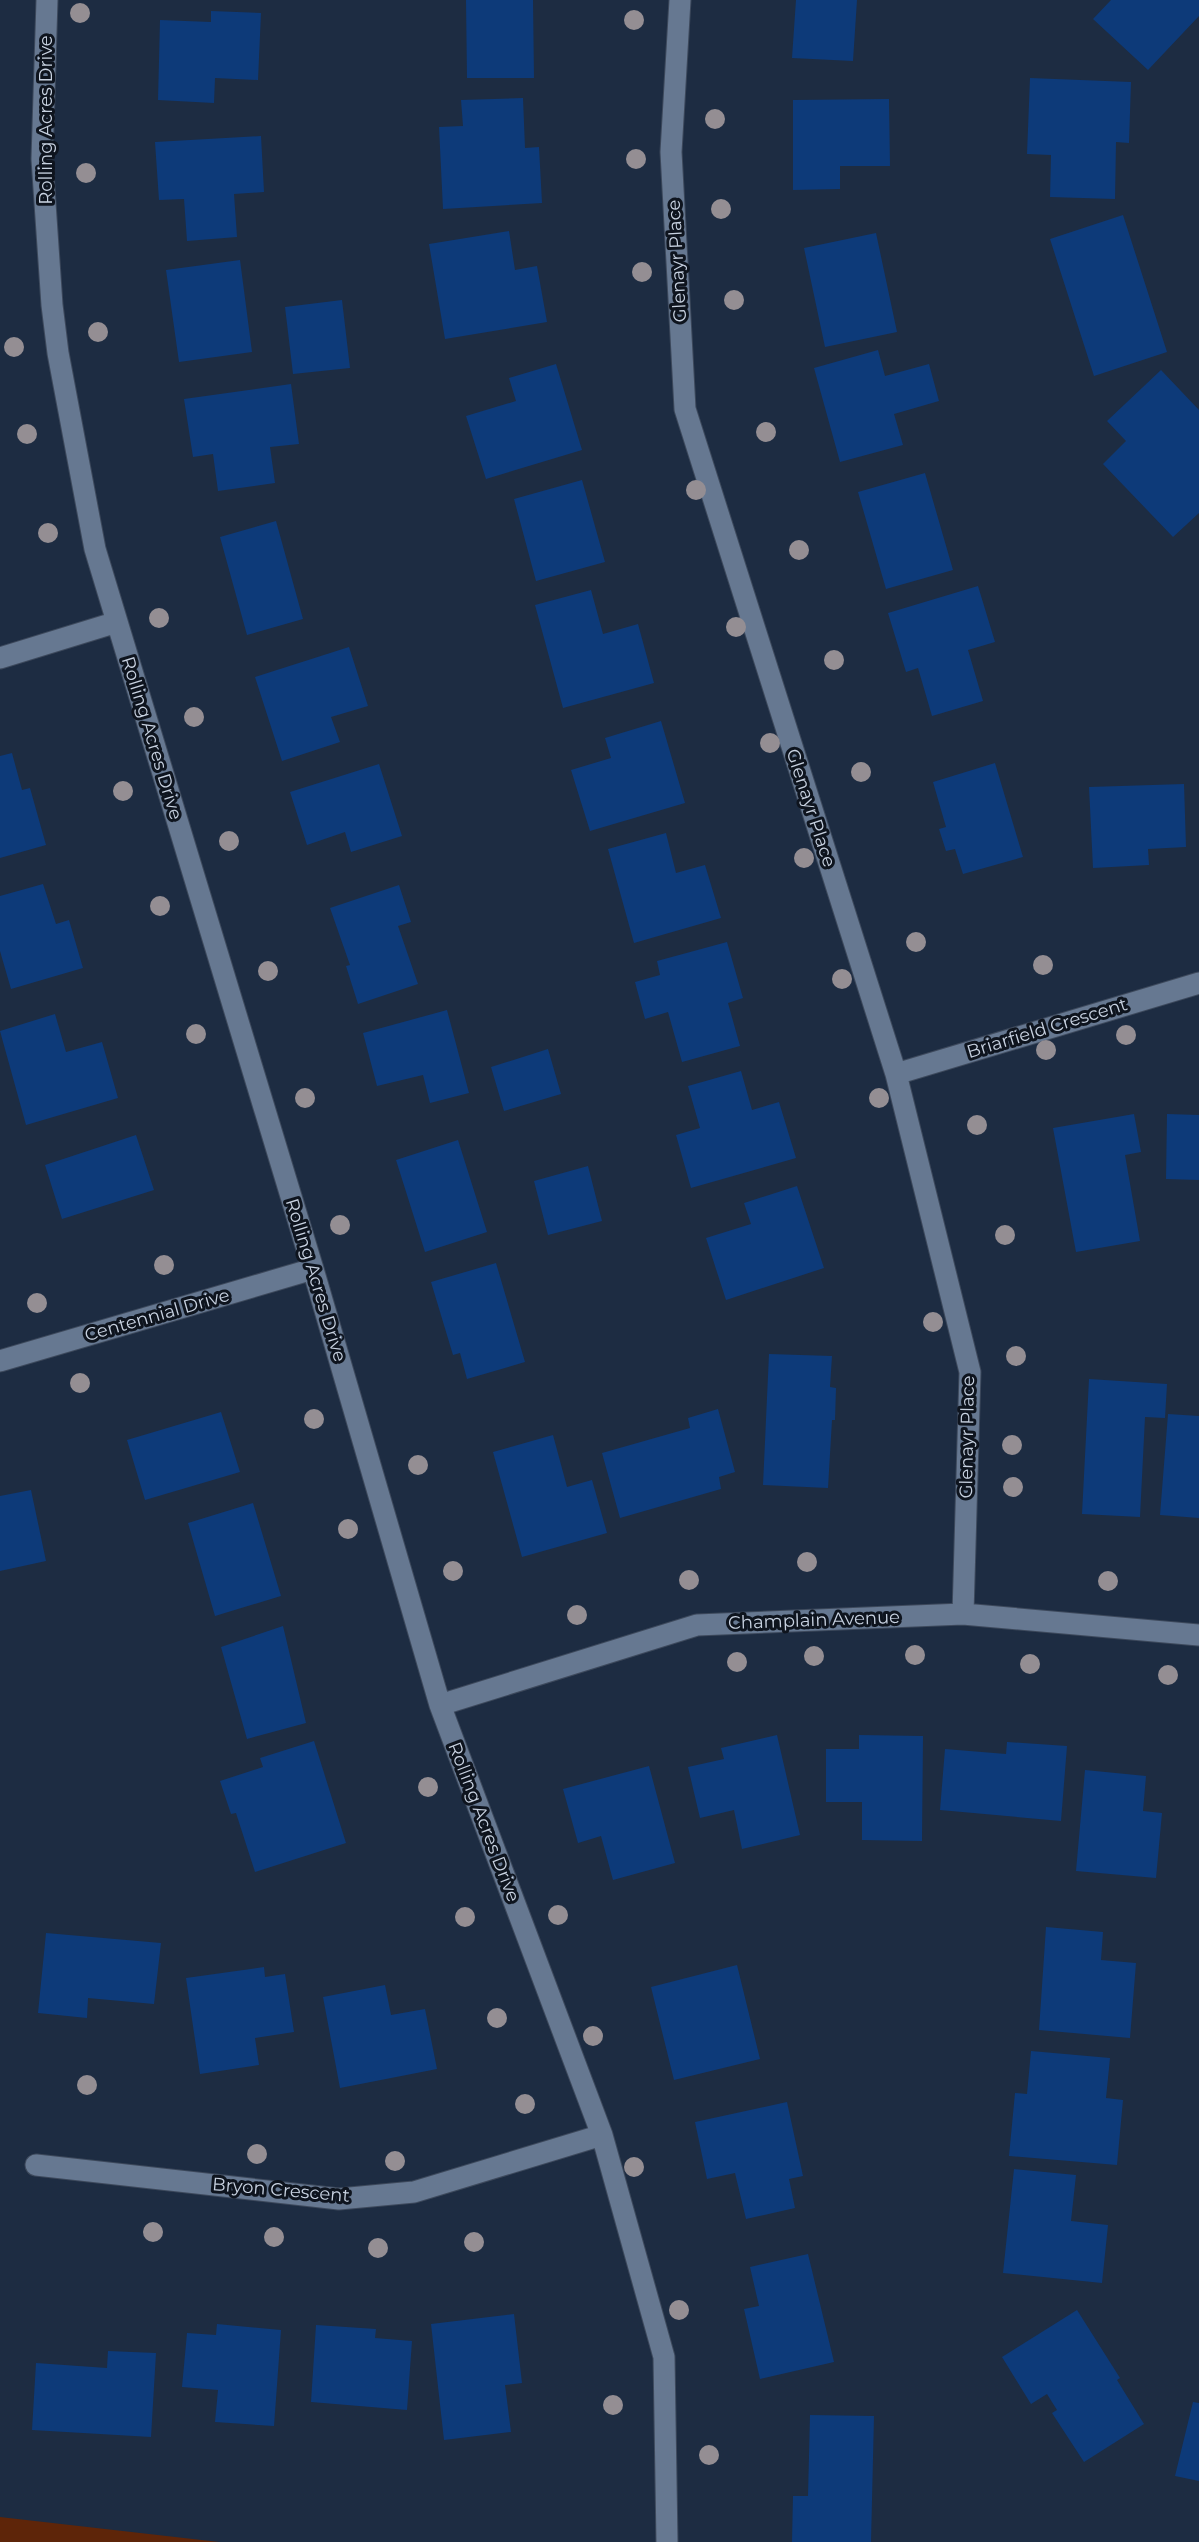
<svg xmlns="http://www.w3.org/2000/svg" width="1199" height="2542" font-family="Montserrat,sans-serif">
  <rect width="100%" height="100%" fill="#1d2c42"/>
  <!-- green -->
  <path fill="#5e2509" d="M 0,2517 L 219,2542 L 0,2542 Z"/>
  <!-- building -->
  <path fill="#0d3a79" d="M 466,0 L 533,0 L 534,78 L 467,78 Z
    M 796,0 L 857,0 L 853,61 L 792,58 Z
    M 1111,0 L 1199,0 L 1199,16 L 1148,70 L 1093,19 Z
    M 211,11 L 261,13 L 258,80 L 215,78 L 214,103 L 158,100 L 160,20 L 211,22 Z
    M 1030,78 L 1131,82 L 1129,143 L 1116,142 L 1115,199 L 1050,197 L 1051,155 L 1027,154 Z
    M 523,98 L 525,148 L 539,147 L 542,203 L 443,209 L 439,127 L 463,126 L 461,100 Z
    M 889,99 L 890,166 L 840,166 L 840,189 L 793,190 L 793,100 Z
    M 261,136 L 264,192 L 234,194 L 237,237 L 187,241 L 184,199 L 159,200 L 155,142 Z
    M 1123,215 L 1167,352 L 1094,376 L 1050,239 Z
    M 509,231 L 515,270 L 537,266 L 547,322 L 445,339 L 429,244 Z
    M 876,233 L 897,332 L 825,347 L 804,248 Z
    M 240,260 L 252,352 L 179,362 L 166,270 Z
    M 342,300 L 350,368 L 293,374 L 285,307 Z
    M 878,350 L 885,376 L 929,364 L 939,401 L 894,414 L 903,445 L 840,462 L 814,368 Z
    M 556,364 L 582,450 L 486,479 L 466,416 L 516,401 L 509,378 Z
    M 1161,370 L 1199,410 L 1199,513 L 1173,537 L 1103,464 L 1126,441 L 1107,421 Z
    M 291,384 L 299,444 L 270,447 L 275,483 L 218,491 L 213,454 L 193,457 L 184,399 Z
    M 925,473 L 953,570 L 886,589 L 858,492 Z
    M 582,480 L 605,562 L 536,581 L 514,499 Z
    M 276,521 L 303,619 L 247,635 L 220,537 Z
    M 978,586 L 995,642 L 968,650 L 983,701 L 932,716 L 918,668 L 906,672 L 888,613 Z
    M 591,590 L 603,634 L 638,624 L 654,683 L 563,708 L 535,605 Z
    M 349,647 L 368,706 L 331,717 L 340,742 L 282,761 L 255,677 Z
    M 661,721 L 685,803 L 590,831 L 571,770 L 611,758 L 605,738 Z
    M 12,753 L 22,790 L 30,788 L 46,845 L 0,858 L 0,756 Z
    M 995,763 L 1023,857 L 963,874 L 955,849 L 946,851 L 939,829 L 946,827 L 933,782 Z
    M 379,764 L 402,836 L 351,852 L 345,832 L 307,845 L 290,792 Z
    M 1184,784 L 1186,847 L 1148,849 L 1149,865 L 1093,868 L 1089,787 Z
    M 666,833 L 676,873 L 705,865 L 721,918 L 634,943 L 608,849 Z
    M 43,884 L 56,924 L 69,920 L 83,968 L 11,989 L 0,951 L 0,896 Z
    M 399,885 L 411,922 L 398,926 L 418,984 L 358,1004 L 346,966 L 350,965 L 330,908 Z
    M 727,942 L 743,998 L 728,1003 L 740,1046 L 682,1062 L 668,1012 L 645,1019 L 635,982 L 660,975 L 657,961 Z
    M 447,1010 L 469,1093 L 430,1103 L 423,1075 L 377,1086 L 363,1033 Z
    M 55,1014 L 66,1052 L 102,1042 L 118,1098 L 26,1125 L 0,1031 Z
    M 548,1049 L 561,1094 L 504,1111 L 491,1067 Z
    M 741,1071 L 752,1110 L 779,1102 L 796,1158 L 691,1188 L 676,1135 L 700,1128 L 688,1086 Z
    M 1134,1114 L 1141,1152 L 1125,1155 L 1140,1241 L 1076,1252 L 1053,1128 Z
    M 1167,1114 L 1199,1115 L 1199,1180 L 1166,1179 Z
    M 136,1135 L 154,1190 L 62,1219 L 45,1165 Z
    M 458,1140 L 487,1232 L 425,1252 L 396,1160 Z
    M 588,1166 L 602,1221 L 548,1235 L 534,1181 Z
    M 797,1186 L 824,1268 L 726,1300 L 706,1238 L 751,1224 L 744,1203 Z
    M 496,1263 L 525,1362 L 467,1379 L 460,1353 L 453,1355 L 431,1282 Z
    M 769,1354 L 832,1356 L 830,1387 L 836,1388 L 835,1420 L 832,1420 L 828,1488 L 763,1485 Z
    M 1089,1379 L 1167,1384 L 1165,1418 L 1145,1417 L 1140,1517 L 1082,1514 Z
    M 718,1409 L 735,1472 L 719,1477 L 721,1489 L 620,1518 L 602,1453 L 690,1428 L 688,1418 Z
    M 221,1412 L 240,1472 L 145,1500 L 127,1440 Z
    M 1168,1414 L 1199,1416 L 1199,1518 L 1160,1515 Z
    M 553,1435 L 567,1487 L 592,1480 L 607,1533 L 522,1557 L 493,1452 Z
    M 31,1490 L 46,1561 L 0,1571 L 0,1496 Z
    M 253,1503 L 281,1596 L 215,1616 L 188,1523 Z
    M 283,1626 L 306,1723 L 247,1739 L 221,1647 Z
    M 777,1735 L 800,1835 L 742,1849 L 734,1810 L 700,1818 L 688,1767 L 724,1759 L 721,1748 Z
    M 859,1735 L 923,1736 L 922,1841 L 862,1840 L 862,1802 L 826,1802 L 826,1749 L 859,1749 Z
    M 314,1741 L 346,1843 L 255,1872 L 236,1813 L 231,1814 L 220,1781 L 263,1767 L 260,1758 Z
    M 1007,1742 L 1067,1746 L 1061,1821 L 940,1810 L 945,1749 L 1006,1754 Z
    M 649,1766 L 675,1863 L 613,1880 L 601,1836 L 578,1843 L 563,1789 Z
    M 1085,1770 L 1146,1776 L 1143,1811 L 1162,1813 L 1156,1878 L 1076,1871 Z
    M 1046,1927 L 1103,1932 L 1101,1960 L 1136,1963 L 1130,2038 L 1039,2030 Z
    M 46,1933 L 161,1943 L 154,2004 L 88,1998 L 87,2018 L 38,2013 Z
    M 737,1965 L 760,2059 L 674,2080 L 651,1987 Z
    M 264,1967 L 265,1977 L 285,1974 L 294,2032 L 255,2038 L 259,2065 L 200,2074 L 186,1978 Z
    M 385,1985 L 391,2015 L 425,2009 L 437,2069 L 340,2088 L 323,1997 Z
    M 1031,2051 L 1110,2058 L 1106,2098 L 1123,2100 L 1117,2165 L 1009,2156 L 1015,2093 L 1027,2094 Z
    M 787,2102 L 803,2176 L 789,2179 L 795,2208 L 746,2219 L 735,2173 L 707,2179 L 695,2122 Z
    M 1014,2169 L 1076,2175 L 1071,2221 L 1108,2225 L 1102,2283 L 1003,2273 Z
    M 808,2254 L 834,2362 L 760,2379 L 744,2309 L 759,2306 L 750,2267 Z
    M 1077,2310 L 1120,2378 L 1117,2380 L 1144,2424 L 1084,2462 L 1052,2413 L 1057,2410 L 1047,2394 L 1031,2404 L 1002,2357 Z
    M 514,2314 L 522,2383 L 505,2385 L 511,2432 L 444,2440 L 431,2324 Z
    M 217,2324 L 281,2330 L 274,2426 L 215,2422 L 218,2390 L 182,2387 L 187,2333 L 216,2335 Z
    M 316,2325 L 376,2329 L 375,2338 L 412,2341 L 407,2410 L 311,2402 Z
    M 108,2351 L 156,2353 L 151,2437 L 32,2430 L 36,2363 L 107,2368 Z
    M 1193,2402 L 1199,2403 L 1199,2481 L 1175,2476 Z
    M 810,2415 L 874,2416 L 871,2542 L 792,2542 L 793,2496 L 808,2496 Z"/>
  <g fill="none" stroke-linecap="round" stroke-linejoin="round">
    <!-- minor casing -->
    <g stroke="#3d495c" stroke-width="23">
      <path id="minor" d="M 47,0 L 42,159 L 52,305 L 58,353 L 95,549 L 313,1269 L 440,1705 L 602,2135 L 664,2357 L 667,2542
        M 680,0 L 671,152 L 685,409 L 896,1074 L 970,1372 L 963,1614
        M 0,658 L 117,622
        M 896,1074 L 1199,983
        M 0,1361 L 313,1269
        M 440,1705 L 697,1625 L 963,1614 L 1199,1635
        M 36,2165 L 339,2199 L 414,2192 L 602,2135"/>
    </g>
    <!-- minor -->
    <use href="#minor" stroke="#667891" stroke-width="21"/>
  </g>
  <!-- trees -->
  <g fill="#948e93">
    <circle cx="80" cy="13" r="10"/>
    <circle cx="634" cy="20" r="10"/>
    <circle cx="715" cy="119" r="10"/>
    <circle cx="636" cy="159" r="10"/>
    <circle cx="86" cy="173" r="10"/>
    <circle cx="721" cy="209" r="10"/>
    <circle cx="642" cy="272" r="10"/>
    <circle cx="734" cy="300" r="10"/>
    <circle cx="98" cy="332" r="10"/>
    <circle cx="14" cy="347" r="10"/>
    <circle cx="766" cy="432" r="10"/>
    <circle cx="27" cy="434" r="10"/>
    <circle cx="696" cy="490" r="10"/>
    <circle cx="48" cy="533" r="10"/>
    <circle cx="799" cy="550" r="10"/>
    <circle cx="159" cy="618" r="10"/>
    <circle cx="736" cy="627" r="10"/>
    <circle cx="834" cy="660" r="10"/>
    <circle cx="194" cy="717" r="10"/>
    <circle cx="770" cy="743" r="10"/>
    <circle cx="861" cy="772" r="10"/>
    <circle cx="123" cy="791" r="10"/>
    <circle cx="229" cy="841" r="10"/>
    <circle cx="804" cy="858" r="10"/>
    <circle cx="160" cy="906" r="10"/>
    <circle cx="916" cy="942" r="10"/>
    <circle cx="1043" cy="965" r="10"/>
    <circle cx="268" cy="971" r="10"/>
    <circle cx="842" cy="979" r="10"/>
    <circle cx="196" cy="1034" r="10"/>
    <circle cx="1126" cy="1035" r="10"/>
    <circle cx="1046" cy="1050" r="10"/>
    <circle cx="305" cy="1098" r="10"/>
    <circle cx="879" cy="1098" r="10"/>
    <circle cx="977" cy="1125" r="10"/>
    <circle cx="340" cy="1225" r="10"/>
    <circle cx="1005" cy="1235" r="10"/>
    <circle cx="164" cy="1265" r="10"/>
    <circle cx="37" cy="1303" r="10"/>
    <circle cx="933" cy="1322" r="10"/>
    <circle cx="1016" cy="1356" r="10"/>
    <circle cx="80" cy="1383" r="10"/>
    <circle cx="314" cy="1419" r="10"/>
    <circle cx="1012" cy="1445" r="10"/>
    <circle cx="418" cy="1465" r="10"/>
    <circle cx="1013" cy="1487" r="10"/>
    <circle cx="348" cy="1529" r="10"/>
    <circle cx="807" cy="1562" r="10"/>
    <circle cx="453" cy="1571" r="10"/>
    <circle cx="689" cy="1580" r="10"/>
    <circle cx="1108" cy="1581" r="10"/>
    <circle cx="577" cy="1615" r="10"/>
    <circle cx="915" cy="1655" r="10"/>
    <circle cx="814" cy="1656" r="10"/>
    <circle cx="737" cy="1662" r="10"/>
    <circle cx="1030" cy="1664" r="10"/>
    <circle cx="1168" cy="1675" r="10"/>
    <circle cx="428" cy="1787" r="10"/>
    <circle cx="558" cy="1915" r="10"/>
    <circle cx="465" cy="1917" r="10"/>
    <circle cx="497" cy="2018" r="10"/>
    <circle cx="593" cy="2036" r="10"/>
    <circle cx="87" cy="2085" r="10"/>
    <circle cx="525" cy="2104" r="10"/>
    <circle cx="257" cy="2154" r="10"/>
    <circle cx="395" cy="2161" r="10"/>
    <circle cx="634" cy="2167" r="10"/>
    <circle cx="153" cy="2232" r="10"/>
    <circle cx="274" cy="2237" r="10"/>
    <circle cx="474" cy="2242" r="10"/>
    <circle cx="378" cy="2248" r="10"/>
    <circle cx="679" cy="2310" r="10"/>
    <circle cx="613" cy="2405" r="10"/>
    <circle cx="709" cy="2455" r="10"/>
  </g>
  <g text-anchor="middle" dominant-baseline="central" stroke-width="6" stroke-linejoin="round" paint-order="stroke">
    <!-- street labels -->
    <g font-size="18" fill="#c8d2e1" stroke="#0e141e">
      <text transform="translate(46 120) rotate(-90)">Rolling Acres Drive</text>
      <text transform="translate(677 261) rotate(-93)">Glenayr Place</text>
      <text transform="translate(152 738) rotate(73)">Rolling Acres Drive</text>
      <text transform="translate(811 808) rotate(72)">Glenayr Place</text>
      <text transform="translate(1047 1028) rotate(-17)">Briarfield Crescent</text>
      <text transform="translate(316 1280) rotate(73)">Rolling Acres Drive</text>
      <text transform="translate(157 1315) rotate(-16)">Centennial Drive</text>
      <text transform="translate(967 1437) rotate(-89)">Glenayr Place</text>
      <text transform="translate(814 1620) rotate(-2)">Champlain Avenue</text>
      <text transform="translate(484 1822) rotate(69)">Rolling Acres Drive</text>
      <text transform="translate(281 2190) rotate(5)">Bryon Crescent</text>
    </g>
  </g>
</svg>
